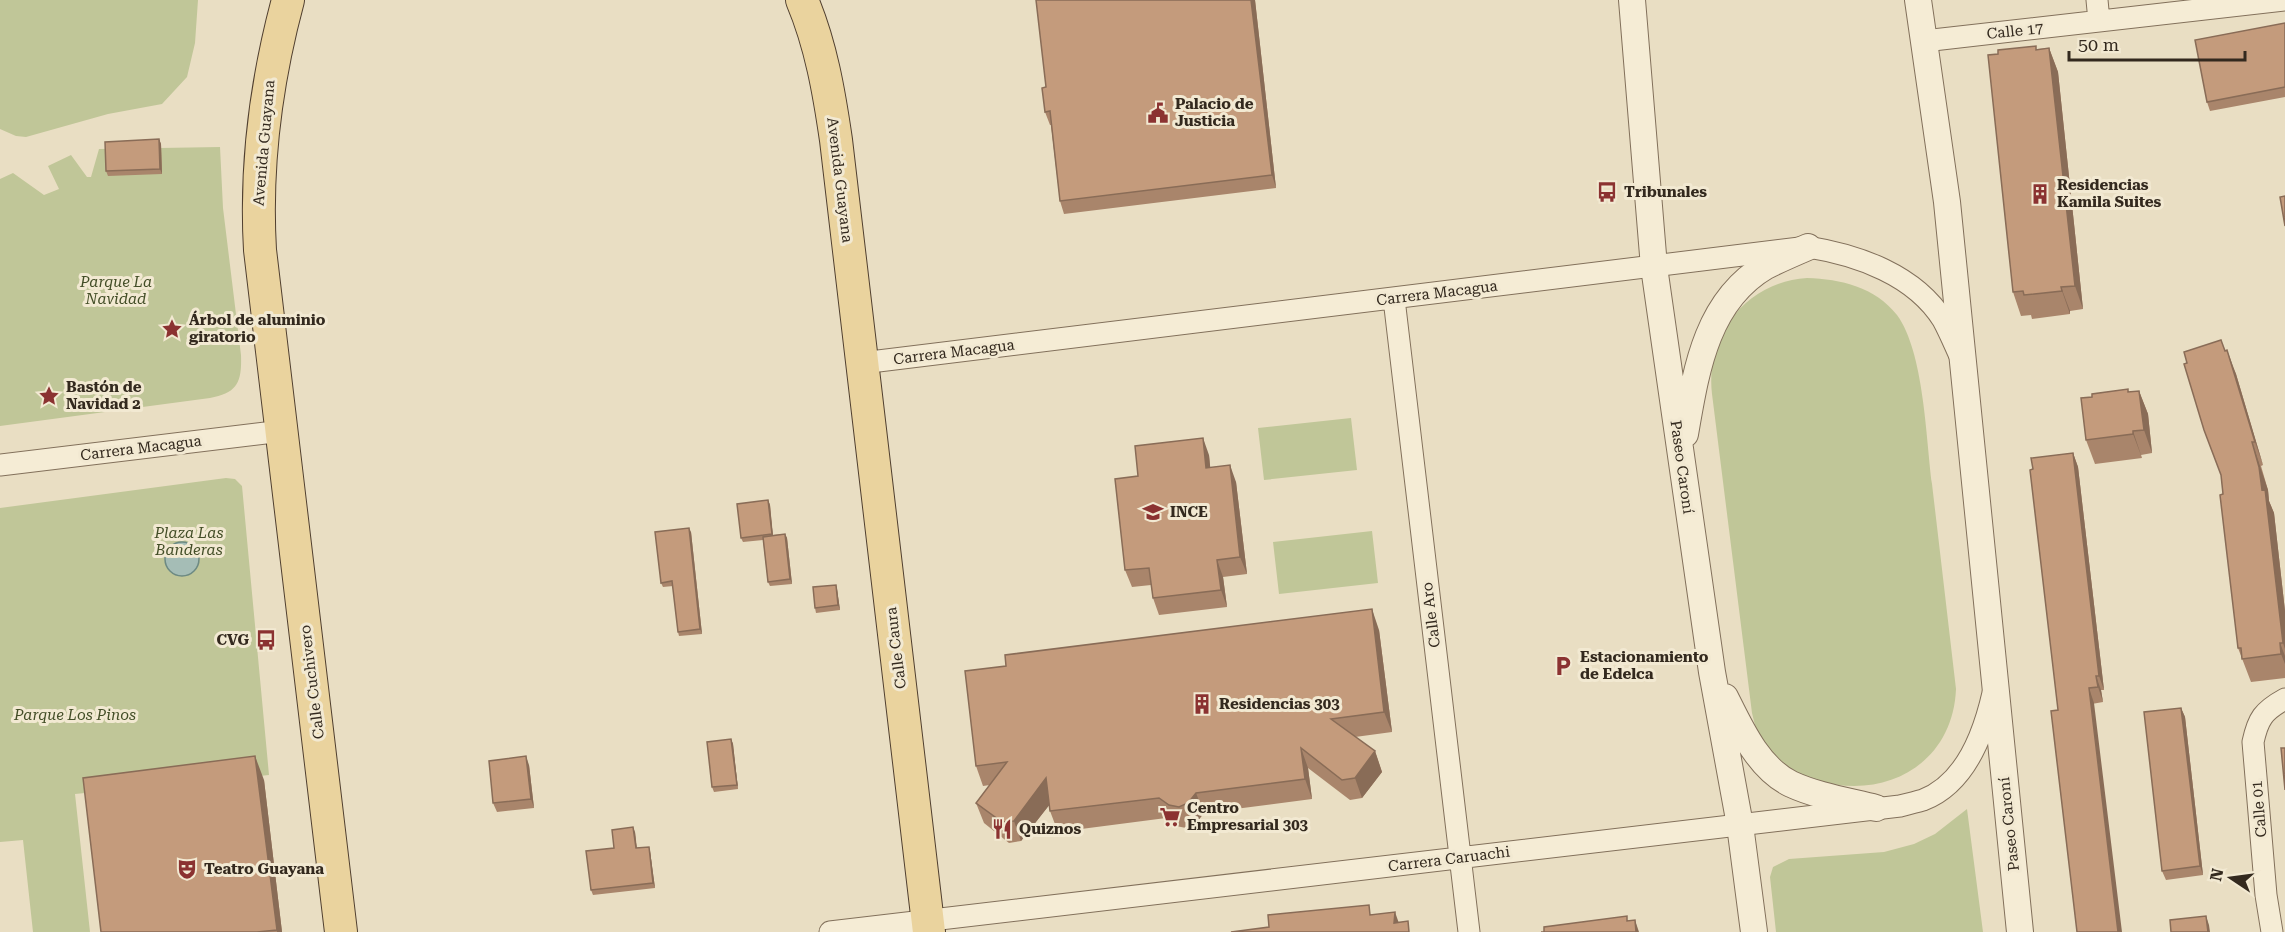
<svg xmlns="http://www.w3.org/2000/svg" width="2285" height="932" font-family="'Roboto Serif',serif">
  <rect width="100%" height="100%" fill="#e9dec3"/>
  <!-- green -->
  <path fill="#c0c698" d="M 0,0 L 198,0 L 195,43 L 187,77 L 162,104 L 108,114 L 26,137 L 16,136 L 0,129 Z
    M 220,147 L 223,208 L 241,355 C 242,383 237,393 210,398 L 0,426 L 0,179 L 13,173 L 44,195 L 59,189 L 48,166 L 71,155 L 87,177 L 91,177 L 99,149 Z
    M 1807,278 C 1841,279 1875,287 1897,315 C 1924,352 1926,438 1932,484 C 1940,552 1948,620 1956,689 C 1953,763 1887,800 1819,781 C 1796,775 1773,760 1761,739 C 1756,731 1754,721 1752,713 L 1712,394 C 1705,335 1746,282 1807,278 Z
    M 1351,418 L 1357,470 L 1264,480 L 1258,428 Z
    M 226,478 L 235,479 L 242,486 L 269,775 L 75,794 L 90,932 L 33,932 L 23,840 L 0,842 L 0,508 Z
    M 1372,531 L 1378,583 L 1279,594 L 1273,542 Z
    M 1967,809 L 1983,932 L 1776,932 L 1770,877 L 1773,867 L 1789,859 L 1884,852 L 1914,844 L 1935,834 Z"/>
  <!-- water -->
  <path fill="#a5bdb6" stroke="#6d8a83" stroke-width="1.5" d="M165 559a17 17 0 1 1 34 0a17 17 0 1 1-34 0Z"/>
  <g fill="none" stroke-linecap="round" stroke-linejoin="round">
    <!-- minor casing -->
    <g stroke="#82705b" stroke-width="23">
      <path id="minor" d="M 2097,0 L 2099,21
        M 1924,41 L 2285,0
        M 1394,299 L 1469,932
        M 862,363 L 1808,247 C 1858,255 1915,275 1943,320 C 1949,331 1954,343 1959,354
        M 0,465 L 282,431
        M 830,932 L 1900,806 C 1908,804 1916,802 1923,800 C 1965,784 1984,733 1993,693
        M 2272,932 L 2266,895 L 2253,742 C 2258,719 2263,711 2285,699"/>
    </g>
    <!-- tertiary casing -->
    <g stroke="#82705b" stroke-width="28">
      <path id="tertiary" d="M 1632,0 L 1654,267 L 1712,672 L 1740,825 L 1754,932
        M 1918,0 L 1947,202 L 2020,932
        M 1685,434 C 1696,371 1706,301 1766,266 C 1780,259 1794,253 1808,247
        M 1725,697 C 1740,727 1758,768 1791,784 C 1817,796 1848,801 1876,808"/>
    </g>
    <!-- primary casing -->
    <g stroke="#503f2f" stroke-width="34">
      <path id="primary" d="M 288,0 C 266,82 255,164 260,250 L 341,932
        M 802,0 C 821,45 829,92 836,140 L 929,932"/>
    </g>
    <!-- minor -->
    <use href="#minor" stroke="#f5ecd5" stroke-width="21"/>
    <!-- tertiary -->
    <use href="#tertiary" stroke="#f5ecd5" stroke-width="26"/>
    <!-- primary -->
    <use href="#primary" stroke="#ead39e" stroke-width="32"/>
  </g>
  <!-- wall -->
  <path fill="#a9856b" d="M 1255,0 L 1276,188 L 1064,214 L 1060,201 L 1051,125 L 1050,125 L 1045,112 L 1046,87 Z
    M 2285,23 L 2285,97 L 2210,111 L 2207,102 Z
    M 2049,48 L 2058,72 L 2083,309 L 2070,311 L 2070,314 L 2032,319 L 2031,315 L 2021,316 L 2013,292 L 2037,49 Z
    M 159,139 L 161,144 L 162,174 L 108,176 L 106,171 Z
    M 2225,351 L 2236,374 L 2263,465 L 2261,466 L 2268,490 L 2269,501 L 2274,513 L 2285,611 L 2285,678 L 2251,682 L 2238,648 L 2221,475 Z
    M 2139,391 L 2148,414 L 2152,453 L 2141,455 L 2142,458 L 2095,464 L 2086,440 L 2129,392 Z
    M 2073,453 L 2078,467 L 2104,690 L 2101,690 L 2103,702 L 2058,710 Z
    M 1209,455 L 1210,467 L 1236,482 L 1247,574 L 1223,577 L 1227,607 L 1159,615 L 1153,598 L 1151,585 L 1132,587 L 1125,570 L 1138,476 Z
    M 768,500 L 770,505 L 773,535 L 785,534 L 787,538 L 792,584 L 770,586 L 768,582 L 763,540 L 743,542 L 741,538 Z
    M 691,532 L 702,634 L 679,636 L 678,632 L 673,586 L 663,587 L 661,583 Z
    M 836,585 L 837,589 L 840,610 L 816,613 L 815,608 Z
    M 1379,630 L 1392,732 L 1355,737 L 1375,751 L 1382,772 L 1362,798 L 1350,800 L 1308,768 L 1312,799 L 1204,813 L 1196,823 L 1186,828 L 1176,826 L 1166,818 L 1058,832 L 1050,811 L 1050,804 L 1021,841 L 1009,843 L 984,823 L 976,803 L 990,785 L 983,786 L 976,766 Z
    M 2181,708 L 2185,717 L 2203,875 L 2166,880 L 2162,871 Z
    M 731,739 L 733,744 L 738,789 L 714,792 L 712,787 Z
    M 529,765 L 534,808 L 497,812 L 493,803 Z
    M 264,780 L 282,932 L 101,932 Z
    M 635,832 L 637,848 L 649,847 L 650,851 L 655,888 L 593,895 L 591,890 L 614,848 Z"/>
  <!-- shaded-wall -->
  <path fill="#896c57" d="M 1251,0 L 1255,0 L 1276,188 L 1272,175 Z
    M 2049,48 L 2058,72 L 2083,309 L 2075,286 Z
    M 159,139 L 161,144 L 162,174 L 160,169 Z
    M 2061,287 L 2070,311 L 2070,314 L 2062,291 Z
    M 2227,350 L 2236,374 L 2263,465 L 2255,442 Z
    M 2139,391 L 2148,414 L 2152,453 L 2144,430 Z
    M 2133,431 L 2142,458 L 2133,434 Z
    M 1203,438 L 1209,455 L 1212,485 L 1206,468 Z
    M 2252,442 L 2268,490 L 2269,501 L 2274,513 L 2285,611 L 2285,649 L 2283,643 L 2262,490 Z
    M 2073,453 L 2078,467 L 2104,690 L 2099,676 Z
    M 1230,465 L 1236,482 L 1247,574 L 1240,557 Z
    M 768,500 L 770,505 L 773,538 L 772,534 Z
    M 689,528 L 691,532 L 702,634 L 700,629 Z
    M 785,534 L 787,538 L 792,584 L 790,579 Z
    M 1217,560 L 1223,577 L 1227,607 L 1221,590 Z
    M 836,585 L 837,589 L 840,610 L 838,605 Z
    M 1372,609 L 1379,630 L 1392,732 L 1384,712 Z
    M 2280,643 L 2285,656 L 2285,664 L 2281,654 Z
    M 2096,676 L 2101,690 L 2103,702 L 2098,687 Z
    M 2089,688 L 2094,703 L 2122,932 L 2118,932 Z
    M 2181,708 L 2185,717 L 2203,875 L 2200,866 Z
    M 731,739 L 733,744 L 738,789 L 737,785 Z
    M 1301,748 L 1308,768 L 1312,799 L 1305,779 Z
    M 1375,751 L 1382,772 L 1362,798 L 1355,778 Z
    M 255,756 L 264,780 L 282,932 L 277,932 L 277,930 Z
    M 526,756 L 529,765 L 534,808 L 531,799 Z
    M 1046,778 L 1054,799 L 1021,841 L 1014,821 Z
    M 1196,793 L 1204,813 L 1196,823 L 1188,803 Z
    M 633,827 L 635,832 L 637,853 L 636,848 Z
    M 649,847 L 650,851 L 655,888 L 653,883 Z
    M 1395,912 L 1402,932 L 1394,923 Z
    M 2206,916 L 2209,925 L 2210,932 L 2208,932 Z
    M 1635,920 L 1639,932 L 1636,932 Z"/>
  <!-- building -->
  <path fill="#c49b7c" stroke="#896c57" stroke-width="1.5" d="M 1036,0 L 1251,0 L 1272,175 L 1060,201 L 1050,111 L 1045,112 L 1042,88 L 1046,87 Z
    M 2285,23 L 2285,87 L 2207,102 L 2195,40 Z
    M 2036,46 L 2036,50 L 2049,48 L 2075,286 L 2061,287 L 2062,291 L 2024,295 L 2023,291 L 2013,292 L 1988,55 L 1998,54 L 1998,50 Z
    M 159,139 L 160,169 L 106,171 L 105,142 Z
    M 2285,196 L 2285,226 L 2280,197 Z
    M 2221,340 L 2225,351 L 2227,350 L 2255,442 L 2252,442 L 2259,467 L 2262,490 L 2265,489 L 2283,643 L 2280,643 L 2281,654 L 2242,659 L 2241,648 L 2238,648 L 2220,495 L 2223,494 L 2221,475 L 2204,430 L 2184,364 L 2187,363 L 2184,352 Z
    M 2128,389 L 2128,392 L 2139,391 L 2144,430 L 2133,431 L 2133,434 L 2086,440 L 2081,398 L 2092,397 L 2092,394 Z
    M 1203,438 L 1206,468 L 1230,465 L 1240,557 L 1217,560 L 1221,590 L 1153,598 L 1149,568 L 1125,570 L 1115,479 L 1138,476 L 1135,446 Z
    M 2073,453 L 2099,676 L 2096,676 L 2098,687 L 2089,688 L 2118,932 L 2077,932 L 2051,711 L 2058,710 L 2030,470 L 2033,469 L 2031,458 Z
    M 768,500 L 772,534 L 741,538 L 737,504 Z
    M 689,528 L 700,629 L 678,632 L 672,581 L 661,583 L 655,532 Z
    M 785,534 L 790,579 L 768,582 L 763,537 Z
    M 836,585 L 838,605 L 815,608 L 813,587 Z
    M 1372,609 L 1384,712 L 1331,719 L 1375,751 L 1355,778 L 1342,780 L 1301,748 L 1305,779 L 1196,793 L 1188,803 L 1179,807 L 1169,805 L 1159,798 L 1050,811 L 1046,778 L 1014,821 L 1002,822 L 976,803 L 1007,762 L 976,766 L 965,671 L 1006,666 L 1005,655 Z
    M 2181,708 L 2200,866 L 2162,871 L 2144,712 Z
    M 731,739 L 737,785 L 712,787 L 707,742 Z
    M 2281,748 L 2285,748 L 2285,790 Z
    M 255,756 L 277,930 L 257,932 L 101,932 L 83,778 Z
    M 526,756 L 531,799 L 493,803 L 489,761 Z
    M 633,827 L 636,848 L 649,847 L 653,883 L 591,890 L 586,851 L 614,848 L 612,830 Z
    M 1369,905 L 1370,915 L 1395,912 L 1394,923 L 1408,921 L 1409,932 L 1231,932 L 1269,927 L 1268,915 Z
    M 1627,916 L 1627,921 L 1635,920 L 1636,932 L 1541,932 L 1544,932 L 1544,927 Z
    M 2206,916 L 2208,932 L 2171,932 L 2170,920 Z"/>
  <!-- icons -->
  <defs>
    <g id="civic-bare" transform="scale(1.62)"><path d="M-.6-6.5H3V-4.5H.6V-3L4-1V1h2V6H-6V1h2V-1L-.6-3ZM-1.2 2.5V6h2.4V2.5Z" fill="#8b3231" stroke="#f2e9d2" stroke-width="2.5" paint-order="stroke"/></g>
    <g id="bus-bare" transform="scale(1.62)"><path d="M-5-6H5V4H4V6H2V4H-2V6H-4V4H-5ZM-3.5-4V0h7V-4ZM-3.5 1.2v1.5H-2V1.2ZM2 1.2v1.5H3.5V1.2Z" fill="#8b3231" stroke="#f2e9d2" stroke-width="2.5" paint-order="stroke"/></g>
    <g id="building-bare" transform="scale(1.62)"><path d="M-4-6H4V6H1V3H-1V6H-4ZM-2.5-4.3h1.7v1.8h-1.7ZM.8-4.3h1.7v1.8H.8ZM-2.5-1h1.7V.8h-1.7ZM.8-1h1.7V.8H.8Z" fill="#8b3231" stroke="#f2e9d2" stroke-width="2.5" paint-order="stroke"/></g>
    <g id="sight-bare" transform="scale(1.62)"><path d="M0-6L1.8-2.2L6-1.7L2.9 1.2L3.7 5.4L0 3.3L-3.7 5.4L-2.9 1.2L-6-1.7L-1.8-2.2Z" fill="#8b3231" stroke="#f2e9d2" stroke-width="2.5" paint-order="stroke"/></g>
    <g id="university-bare" transform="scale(1.62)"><path d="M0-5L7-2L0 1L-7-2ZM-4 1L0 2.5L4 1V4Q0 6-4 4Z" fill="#8b3231" stroke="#f2e9d2" stroke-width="2.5" paint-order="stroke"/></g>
    <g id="parking-bare" transform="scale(1.62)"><path d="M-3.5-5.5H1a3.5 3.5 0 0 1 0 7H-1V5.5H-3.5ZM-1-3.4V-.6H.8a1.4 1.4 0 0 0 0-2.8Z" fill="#8b3231" stroke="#f2e9d2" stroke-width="2.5" paint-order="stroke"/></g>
    <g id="supermarket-bare" transform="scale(1.62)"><path d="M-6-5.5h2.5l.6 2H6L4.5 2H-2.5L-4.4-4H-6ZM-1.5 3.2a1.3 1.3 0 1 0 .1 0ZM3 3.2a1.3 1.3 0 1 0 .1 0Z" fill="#8b3231" stroke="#f2e9d2" stroke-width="2.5" paint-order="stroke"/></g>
    <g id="restaurant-bare" transform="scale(1.62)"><path d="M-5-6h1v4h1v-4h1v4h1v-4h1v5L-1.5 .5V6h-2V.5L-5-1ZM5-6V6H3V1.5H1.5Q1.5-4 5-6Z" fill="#8b3231" stroke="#f2e9d2" stroke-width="2.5" paint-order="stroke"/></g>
    <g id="theatre-bare" transform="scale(1.62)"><path d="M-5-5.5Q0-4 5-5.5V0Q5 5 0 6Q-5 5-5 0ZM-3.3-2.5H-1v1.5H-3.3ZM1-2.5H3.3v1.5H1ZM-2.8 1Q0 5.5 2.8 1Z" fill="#8b3231" stroke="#f2e9d2" stroke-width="2.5" paint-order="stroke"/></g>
  </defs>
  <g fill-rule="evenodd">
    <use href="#civic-bare" x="1158" y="113"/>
    <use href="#bus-bare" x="1607" y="192"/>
    <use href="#building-bare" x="2040" y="194"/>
    <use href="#sight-bare" x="172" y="329"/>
    <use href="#sight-bare" x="49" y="396"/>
    <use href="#university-bare" x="1153" y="512"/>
    <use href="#bus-bare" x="266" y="640"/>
    <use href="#parking-bare" x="1563" y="666"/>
    <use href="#building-bare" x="1202" y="704"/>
    <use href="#supermarket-bare" x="1170" y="817"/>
    <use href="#restaurant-bare" x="1002" y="829"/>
    <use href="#theatre-bare" x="187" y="869"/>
  </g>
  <g text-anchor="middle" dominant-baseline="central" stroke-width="6" stroke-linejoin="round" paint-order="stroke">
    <!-- street labels -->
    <g font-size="15" fill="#33291e" stroke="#f2e9d2">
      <text transform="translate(2015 31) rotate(-6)">Calle 17</text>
      <text transform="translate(264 143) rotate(-85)">Avenida Guayana</text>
      <text transform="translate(840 180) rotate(83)">Avenida Guayana</text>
      <text transform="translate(1437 293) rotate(-7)">Carrera Macagua</text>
      <text transform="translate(954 352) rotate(-7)">Carrera Macagua</text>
      <text transform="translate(141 448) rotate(-7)">Carrera Macagua</text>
      <text transform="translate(1682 467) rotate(82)">Paseo Caroní</text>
      <text transform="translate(1431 615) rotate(-97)">Calle Aro</text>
      <text transform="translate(896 648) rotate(-97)">Calle Caura</text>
      <text transform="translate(312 682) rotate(-97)">Calle Cuchivero</text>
      <text transform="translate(2259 809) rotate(-95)">Calle 01</text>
      <text transform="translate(2009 824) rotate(-96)">Paseo Caroní</text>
      <text transform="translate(1449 859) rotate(-7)">Carrera Caruachi</text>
    </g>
    <!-- poi labels -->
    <g font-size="15" font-weight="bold" fill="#33291e" stroke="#f2e9d2" text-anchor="start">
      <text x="1175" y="104">Palacio de<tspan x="1175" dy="17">Justicia</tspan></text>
      <text x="2057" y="185">Residencias<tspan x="2057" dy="17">Kamila Suites</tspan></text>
      <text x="1624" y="192">Tribunales</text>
      <text x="189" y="320">Árbol de aluminio<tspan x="189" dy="17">giratorio</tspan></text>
      <text x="66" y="387">Bastón de<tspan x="66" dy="17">Navidad 2</tspan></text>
      <text x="1170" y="512">INCE</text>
      <text x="249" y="640" text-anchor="end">CVG</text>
      <text x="1580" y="657">Estacionamiento<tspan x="1580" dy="17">de Edelca</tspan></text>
      <text x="1219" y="704">Residencias 303</text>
      <text x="1187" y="808">Centro<tspan x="1187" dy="17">Empresarial 303</tspan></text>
      <text x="1019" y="829">Quiznos</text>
      <text x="204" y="869">Teatro Guayana</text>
    </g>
    <!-- park labels -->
    <g font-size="15" font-style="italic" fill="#434e27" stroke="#f2e9d2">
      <text x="116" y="282">Parque La<tspan x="116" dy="17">Navidad</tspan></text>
      <text x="189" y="533">Plaza Las<tspan x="189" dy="17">Banderas</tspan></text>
      <text x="75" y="715">Parque Los Pinos</text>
    </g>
  </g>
  <!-- north arrow -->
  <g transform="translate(2231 878) rotate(283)" stroke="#f2e9d2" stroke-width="4.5" paint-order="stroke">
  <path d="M0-4.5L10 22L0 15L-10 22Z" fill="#33291e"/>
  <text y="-9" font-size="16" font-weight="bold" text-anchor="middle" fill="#33291e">N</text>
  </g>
  <!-- scale -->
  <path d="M2069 51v9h176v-9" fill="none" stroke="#33291e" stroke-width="3"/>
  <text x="2078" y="51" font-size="18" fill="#33291e" stroke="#f2e9d2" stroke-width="4.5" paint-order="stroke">50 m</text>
</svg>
